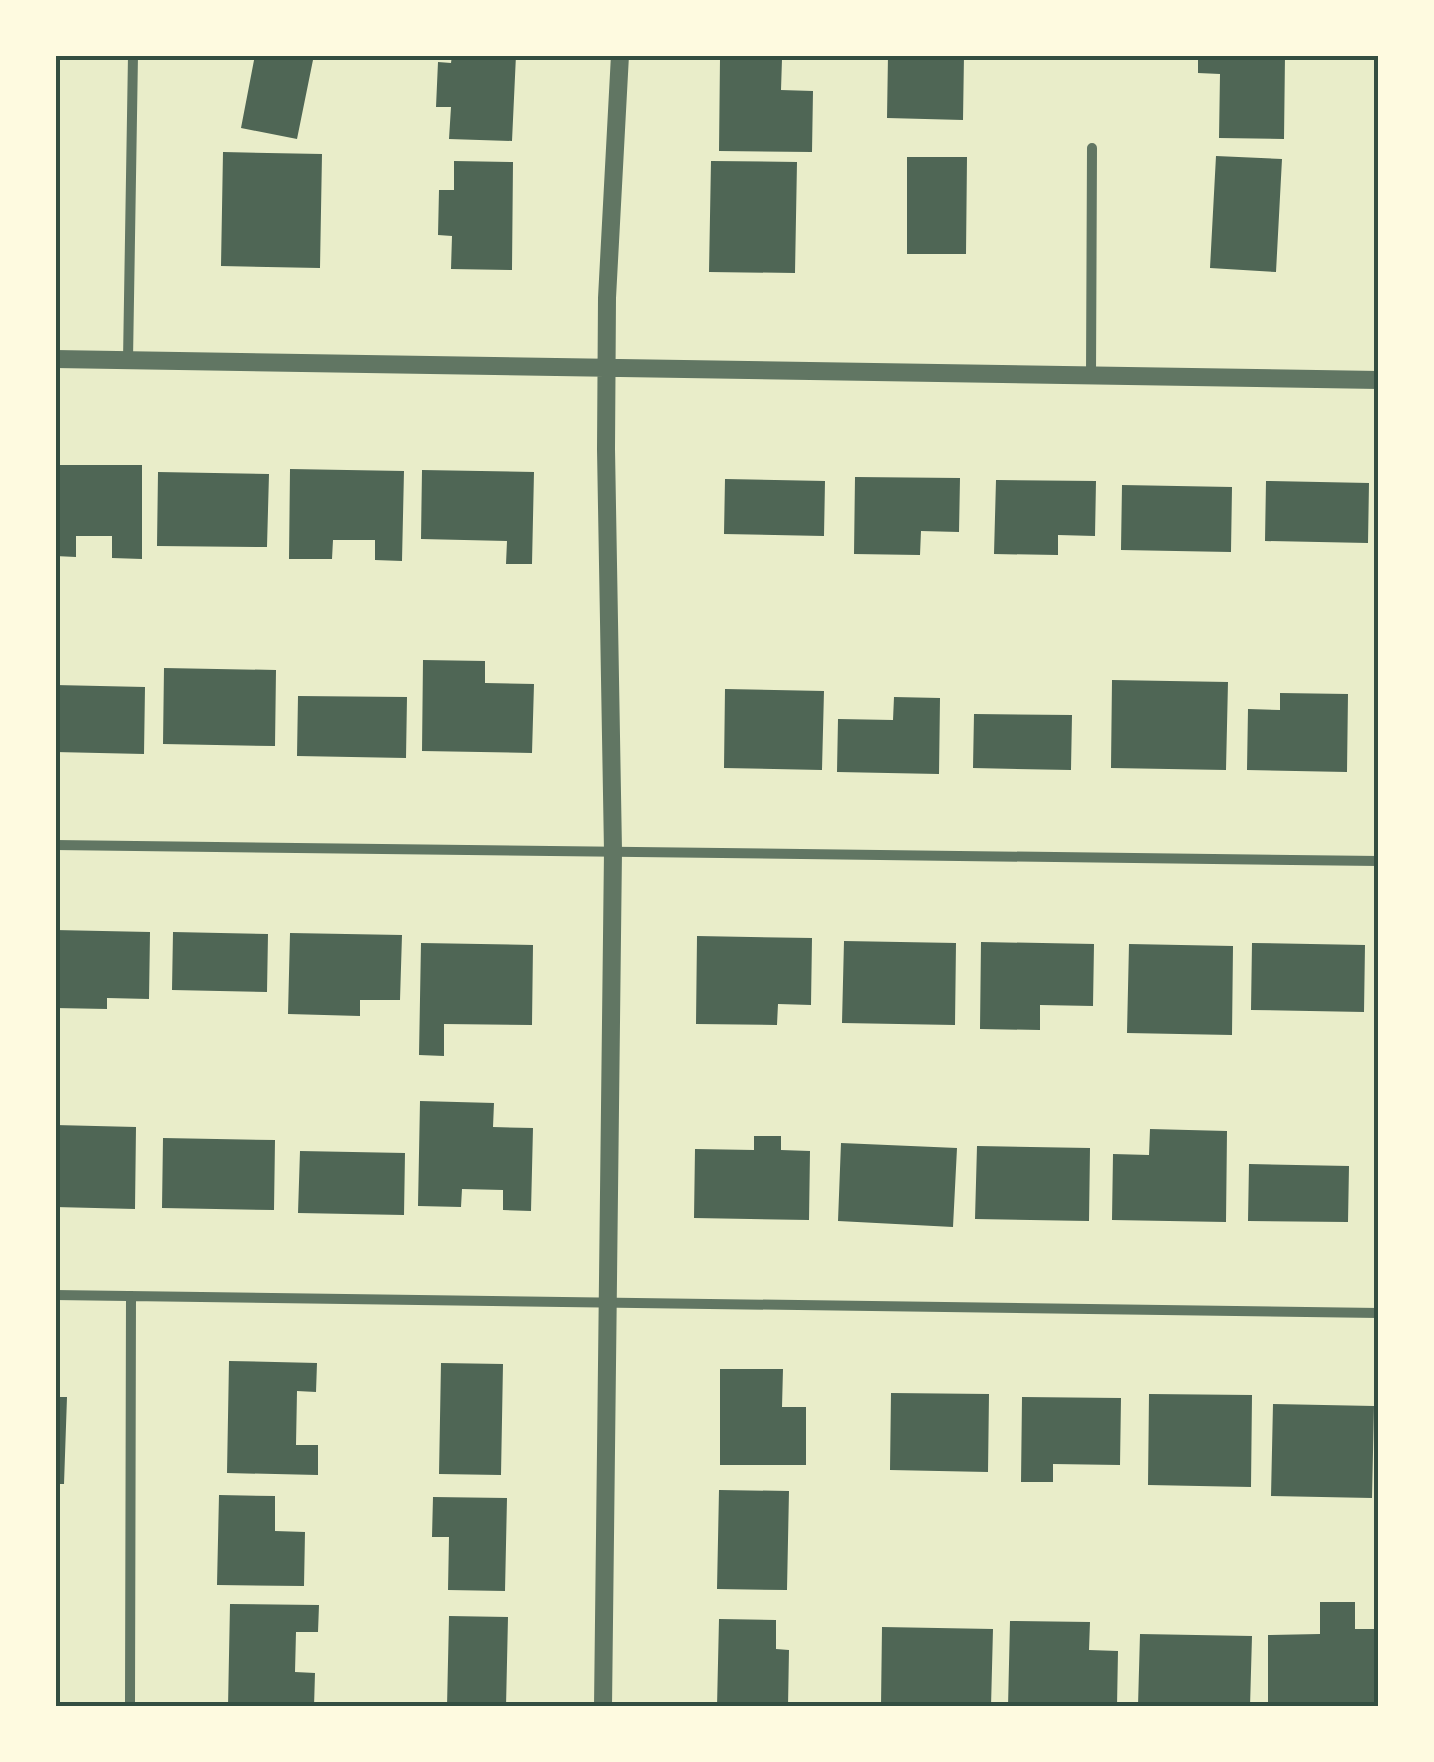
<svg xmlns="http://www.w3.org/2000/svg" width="1434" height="1762" font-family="'Work Sans',sans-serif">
  <rect width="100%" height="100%" fill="#e9edc9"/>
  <!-- building -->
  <path fill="#4f6655" d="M 255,55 L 314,55 L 297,139 L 241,128 Z
    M 452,55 L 516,55 L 512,141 L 449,139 L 451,107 L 436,107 L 438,62 L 451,63 Z
    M 888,55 L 964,55 L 963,120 L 887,118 Z
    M 1198,55 L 1285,55 L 1284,139 L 1219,138 L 1220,74 L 1198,73 Z
    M 720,58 L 782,59 L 781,90 L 813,91 L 812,152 L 719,151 Z
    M 223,152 L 322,154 L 320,268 L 221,266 Z
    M 1216,156 L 1282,159 L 1276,272 L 1210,268 Z
    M 907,157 L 967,157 L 966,254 L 907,254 Z
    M 454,161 L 513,162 L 512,270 L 451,269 L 452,236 L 438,235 L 439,190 L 454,190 Z
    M 711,161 L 797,162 L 795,273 L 709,272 Z
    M 55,465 L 142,465 L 142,559 L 112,558 L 112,536 L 76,536 L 76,557 L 55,556 Z
    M 290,469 L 404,471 L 402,561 L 375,560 L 375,540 L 333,540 L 332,559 L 289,559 Z
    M 422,470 L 534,472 L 532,564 L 506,564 L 507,541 L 421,539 Z
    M 158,472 L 269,474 L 267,547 L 157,546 Z
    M 855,477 L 960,478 L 959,532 L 921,531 L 920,555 L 854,554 Z
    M 725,479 L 825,481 L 824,536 L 724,534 Z
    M 996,480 L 1096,481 L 1095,536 L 1058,535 L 1058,555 L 994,554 Z
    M 1266,481 L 1369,483 L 1368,543 L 1265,541 Z
    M 1122,485 L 1232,487 L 1231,552 L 1121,550 Z
    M 423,660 L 485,661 L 485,683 L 534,684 L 532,753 L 422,751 Z
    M 164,668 L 276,670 L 275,746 L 163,744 Z
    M 1112,680 L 1228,682 L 1226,770 L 1111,768 Z
    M 55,685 L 145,687 L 144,754 L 55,752 Z
    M 725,689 L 824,691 L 822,770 L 724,768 Z
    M 1280,693 L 1348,694 L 1347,772 L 1247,770 L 1248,709 L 1280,710 Z
    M 298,696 L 407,697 L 406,758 L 297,756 Z
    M 894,697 L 940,698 L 939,774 L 837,772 L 838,719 L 893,720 Z
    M 974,714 L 1072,715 L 1071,770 L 973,768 Z
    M 55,930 L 150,932 L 149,999 L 107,998 L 107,1009 L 55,1008 Z
    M 173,932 L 268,934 L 267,992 L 172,990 Z
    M 290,933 L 402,935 L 400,1000 L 360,1000 L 360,1016 L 288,1014 Z
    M 697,936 L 812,938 L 811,1005 L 778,1004 L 777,1025 L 696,1024 Z
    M 844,941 L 956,943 L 955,1025 L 842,1023 Z
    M 981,942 L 1094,944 L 1093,1006 L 1040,1005 L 1040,1030 L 980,1029 Z
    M 421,943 L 533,945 L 532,1025 L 444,1024 L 444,1056 L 419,1055 Z
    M 1252,943 L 1365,945 L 1364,1012 L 1251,1010 Z
    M 1129,944 L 1233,946 L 1232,1035 L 1127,1033 Z
    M 420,1101 L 494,1103 L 493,1127 L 533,1128 L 531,1211 L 503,1210 L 503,1190 L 462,1189 L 461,1207 L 418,1206 Z
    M 55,1125 L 136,1127 L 135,1209 L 55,1207 Z
    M 1150,1129 L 1227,1131 L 1226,1222 L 1112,1220 L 1113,1154 L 1149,1155 Z
    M 754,1136 L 781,1136 L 781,1150 L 810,1151 L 809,1220 L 694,1218 L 695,1149 L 754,1150 Z
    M 163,1138 L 275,1140 L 274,1210 L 162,1208 Z
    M 841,1143 L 957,1148 L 953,1227 L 838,1221 Z
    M 977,1146 L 1090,1148 L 1089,1221 L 975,1219 Z
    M 300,1151 L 405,1153 L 404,1215 L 298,1213 Z
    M 1249,1164 L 1349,1166 L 1348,1222 L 1248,1221 Z
    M 229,1361 L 317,1363 L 316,1392 L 297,1391 L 296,1445 L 318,1445 L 318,1475 L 227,1473 Z
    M 441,1363 L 503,1364 L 501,1475 L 439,1474 Z
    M 720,1369 L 783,1369 L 782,1407 L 806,1407 L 806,1465 L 720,1465 Z
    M 891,1393 L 989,1394 L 988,1472 L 890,1470 Z
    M 1149,1394 L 1252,1395 L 1251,1487 L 1148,1485 Z
    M 55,1397 L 67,1397 L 64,1484 L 55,1484 Z
    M 1022,1397 L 1121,1398 L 1120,1465 L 1053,1464 L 1053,1482 L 1021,1482 Z
    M 1273,1404 L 1374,1406 L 1372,1498 L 1271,1496 Z
    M 719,1490 L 789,1491 L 787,1590 L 717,1589 Z
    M 219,1495 L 275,1496 L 275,1531 L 305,1532 L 304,1586 L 217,1585 Z
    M 433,1497 L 507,1498 L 505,1591 L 448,1590 L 449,1537 L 432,1537 Z
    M 1320,1602 L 1355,1602 L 1355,1629 L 1379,1629 L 1379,1707 L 1268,1707 L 1268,1635 L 1320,1634 Z
    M 230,1604 L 319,1605 L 318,1632 L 296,1632 L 295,1672 L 315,1673 L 314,1707 L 228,1707 Z
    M 449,1616 L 508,1617 L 506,1707 L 447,1707 Z
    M 719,1619 L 776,1620 L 776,1649 L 789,1650 L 788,1707 L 717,1707 Z
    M 1010,1621 L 1090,1622 L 1089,1650 L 1118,1651 L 1117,1707 L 1008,1707 Z
    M 882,1627 L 993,1629 L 991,1707 L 881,1706 Z
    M 1140,1634 L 1252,1636 L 1250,1707 L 1138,1706 Z"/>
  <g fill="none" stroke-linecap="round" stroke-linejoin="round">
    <!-- minor -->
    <path stroke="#617663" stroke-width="10" d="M 128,360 L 133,55
      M 1091,377 L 1092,148
      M 55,845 L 1379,861
      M 55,1295 L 1379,1313
      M 130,1707 L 131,1296"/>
    <!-- tertiary -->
    <path stroke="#617663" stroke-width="18" d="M 55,359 L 1379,380
      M 603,1707 L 613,851 L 606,449 L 607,298 L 620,55"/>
  </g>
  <!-- border -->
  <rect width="1434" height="1762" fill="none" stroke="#fefae0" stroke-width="115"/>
  <rect x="58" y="58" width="1318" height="1646" fill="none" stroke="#344e41" stroke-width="4"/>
</svg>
